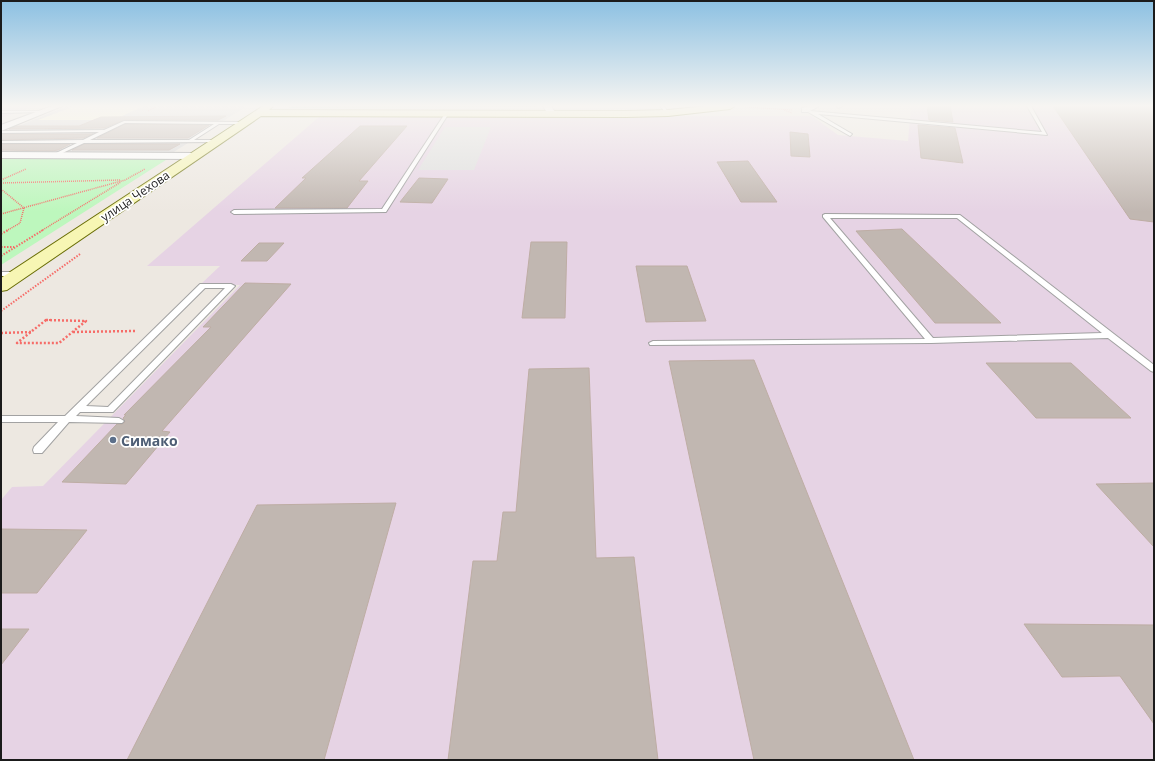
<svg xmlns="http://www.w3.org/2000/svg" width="1155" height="761" font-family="'Open Sans',sans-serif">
  <rect width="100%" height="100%" fill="#ede8e1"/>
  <!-- residential -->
  <path fill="#d9d8d8" d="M 68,106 L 247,106 L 172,153 L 1,154 L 1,133 Z"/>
  <!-- industrial -->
  <path fill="#e6d3e4" d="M 1,106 L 36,106 L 1,118 Z
    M 893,106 L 1154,106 L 1154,760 L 1,760 L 1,500 L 12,487 L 43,486 L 240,285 L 201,284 L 220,266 L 147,266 L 319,117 L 812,116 L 838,135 L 908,141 L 911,108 Z"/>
  <!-- education -->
  <path fill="#fefbd8" d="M 75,106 L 144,106 L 113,120 L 38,120 Z"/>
  <!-- park -->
  <path fill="#bdf7bd" d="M 169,158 L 1,265 L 1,159 Z"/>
  <!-- pitch -->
  <path fill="#80dbb1" d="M 292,106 L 539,106 L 535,107 L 288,108 Z"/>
  <!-- parking -->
  <path fill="#dfdfdf" d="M 445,127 L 491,127 L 474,170 L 418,170 Z"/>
  <!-- building -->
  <path fill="#c1b7b1" stroke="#beada4" d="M 927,106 L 950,106 L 953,122 L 929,120 Z
    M 1053,106 L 1154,106 L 1154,222 L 1130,219 Z
    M 226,116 L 218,120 L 124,120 L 104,128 L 9,129 L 16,126 L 79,126 L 101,117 Z
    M 125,124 L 209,125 L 188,138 L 97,138 Z
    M 918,125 L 955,128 L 963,163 L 921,158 Z
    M 360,126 L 407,126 L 359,181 L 368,181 L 347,208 L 275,208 L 306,178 L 302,178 Z
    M 790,132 L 808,134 L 810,157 L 791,156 Z
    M 1,134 L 93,134 L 83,138 L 1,140 Z
    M 1,144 L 70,144 L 58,150 L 52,151 L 1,150 Z
    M 84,144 L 180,144 L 169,150 L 72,150 Z
    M 748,161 L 777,202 L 741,202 L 717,162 Z
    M 419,178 L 448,179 L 432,203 L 400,202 Z
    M 902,229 L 1001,323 L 935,323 L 856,231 Z
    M 531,242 L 567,242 L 565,318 L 522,318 Z
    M 259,243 L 284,243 L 267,261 L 241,261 Z
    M 636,266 L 687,266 L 706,321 L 646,322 Z
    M 245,283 L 291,284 L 162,431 L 170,432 L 126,484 L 62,482 L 117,424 L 122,424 L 125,422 L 123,418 L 126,415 L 124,415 L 211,327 L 203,327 Z
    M 754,360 L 914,760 L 754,760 L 669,361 Z
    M 986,363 L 1071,363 L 1131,418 L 1036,418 Z
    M 589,368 L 596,558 L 634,557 L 658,760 L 448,760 L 473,561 L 497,561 L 503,512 L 516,512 L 529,369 Z
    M 1154,483 L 1154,547 L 1096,484 Z
    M 396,503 L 324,760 L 127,760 L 257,505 Z
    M 1,529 L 87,530 L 37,593 L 1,593 Z
    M 1024,624 L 1154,625 L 1154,724 L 1120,676 L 1062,677 Z
    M 1,629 L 29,629 L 1,665 Z"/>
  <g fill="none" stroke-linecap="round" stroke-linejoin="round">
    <!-- lane casing -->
    <g stroke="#a2a2a2" stroke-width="2">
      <path id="lane" d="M 660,106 L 664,106 L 669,114 L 667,114 Z
        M 837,106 L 842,106 L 838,108 Z
        M 1027,106 L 1031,106 L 1047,135 L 818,114 L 852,134 L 850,136 L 808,112 L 810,111 L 1042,132 Z
        M 1,111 L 42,111 L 44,112 L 1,113 Z
        M 446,112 L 449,113 L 386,212 L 234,214 L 231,212 L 234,210 L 382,209 Z
        M 124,121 L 242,122 L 244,123 L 242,124 L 219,124 L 194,140 L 219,140 L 217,142 L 84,143 L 56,156 L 54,155 L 54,154 L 77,143 L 1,143 L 1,141 L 83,140 L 99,132 L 1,133 L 1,131 L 104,130 ZM 125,123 L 214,124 L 189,140 L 90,140 Z
        M 825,214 L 960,215 L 1154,365 L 1154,372 L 1151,371 L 1108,338 L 931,343 L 650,345 L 649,343 L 653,341 L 925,339 L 823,217 L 823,215 ZM 830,218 L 957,218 L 1102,333 L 933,338 Z
        M 1,272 L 19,272 L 22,274 L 19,276 L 1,276 Z
        M 200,284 L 231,284 L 235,286 L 113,412 L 80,412 L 76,416 L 119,418 L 124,421 L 122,423 L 69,422 L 42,453 L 34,453 L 33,450 L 34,447 L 58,422 L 1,422 L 1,416 L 65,416 ZM 205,288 L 225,288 L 108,407 L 86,406 Z"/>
    </g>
    <!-- street casing -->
    <g stroke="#a2a2a2" stroke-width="2">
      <path id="street" d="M 52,106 L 62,106 L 1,131 L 1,125 Z
        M 543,106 L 551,106 L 556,114 L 555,116 L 549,116 Z
        M 809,106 L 819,106 L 808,112 L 802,112 L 802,108 Z
        M 1,152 L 194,153 L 199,156 L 194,159 L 1,158 Z"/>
    </g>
    <!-- secondary casing -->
    <g stroke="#6a6e07" stroke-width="2">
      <path id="secondary" d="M 263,106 L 273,106 L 269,110 L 626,111 L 668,110 L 707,106 L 735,106 L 730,109 L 668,116 L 626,117 L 261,116 L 7,290 L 1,291 L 1,278 Z"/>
    </g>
    <!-- path-far3 -->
    <path stroke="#f66c68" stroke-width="1" stroke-dasharray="1 1" stroke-linecap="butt" d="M 745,107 L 793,110
      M 784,110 L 792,113
      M 148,111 L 158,106"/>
    <!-- path-far2 -->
    <path stroke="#f66c68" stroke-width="1.5" stroke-dasharray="1 1" stroke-linecap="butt" d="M 1,180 L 26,169
      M 1,183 L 120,180
      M 1,189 L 24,208 L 20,223 L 6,231
      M 1,214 L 125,180 L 145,169
      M 41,231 L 121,182"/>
    <!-- path-far1 -->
    <path stroke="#f66c68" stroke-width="2" stroke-dasharray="1.5 1.5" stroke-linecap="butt" d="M 1,234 L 8,230
      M 1,247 L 14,247
      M 1,256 L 43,230
      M 1,311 L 80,254
      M 46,320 L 50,320"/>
    <!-- path -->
    <path stroke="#f66c68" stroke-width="2.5" stroke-dasharray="2 2" stroke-linecap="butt" d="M 46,320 L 86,321 L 59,343 L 17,343 Z
      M 73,332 L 136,331
      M 1,333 L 31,332"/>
    <!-- lane -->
    <use href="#lane" fill="#fff" fill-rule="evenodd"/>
    <!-- street -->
    <use href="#street" fill="#fff" fill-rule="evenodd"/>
    <!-- secondary -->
    <use href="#secondary" fill="#f7f6b4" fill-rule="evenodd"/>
  </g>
  <!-- sky -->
  <linearGradient id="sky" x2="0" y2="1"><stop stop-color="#8cc0e2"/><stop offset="0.5" stop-color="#f7f5f2"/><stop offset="1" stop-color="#f7f5f2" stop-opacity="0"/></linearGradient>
  <rect width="1155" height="212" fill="url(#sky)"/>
  <!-- markers -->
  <circle fill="#5c6f8a" stroke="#fff" stroke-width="1.5" cx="113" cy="440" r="4"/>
  <g text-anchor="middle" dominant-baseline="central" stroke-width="3.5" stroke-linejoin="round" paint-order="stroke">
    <!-- far-street labels -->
    <g font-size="12" fill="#1b1b1b" stroke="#fff">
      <text transform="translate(135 196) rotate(-34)">улица Чехова</text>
    </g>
    <!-- service labels -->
    <g font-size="14" font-weight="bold" fill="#4e5e75" stroke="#fff" text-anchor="start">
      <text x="121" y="440">Симако</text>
    </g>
  </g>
  <!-- border -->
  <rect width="1155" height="761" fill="none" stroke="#1b1b1b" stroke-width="4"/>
</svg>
